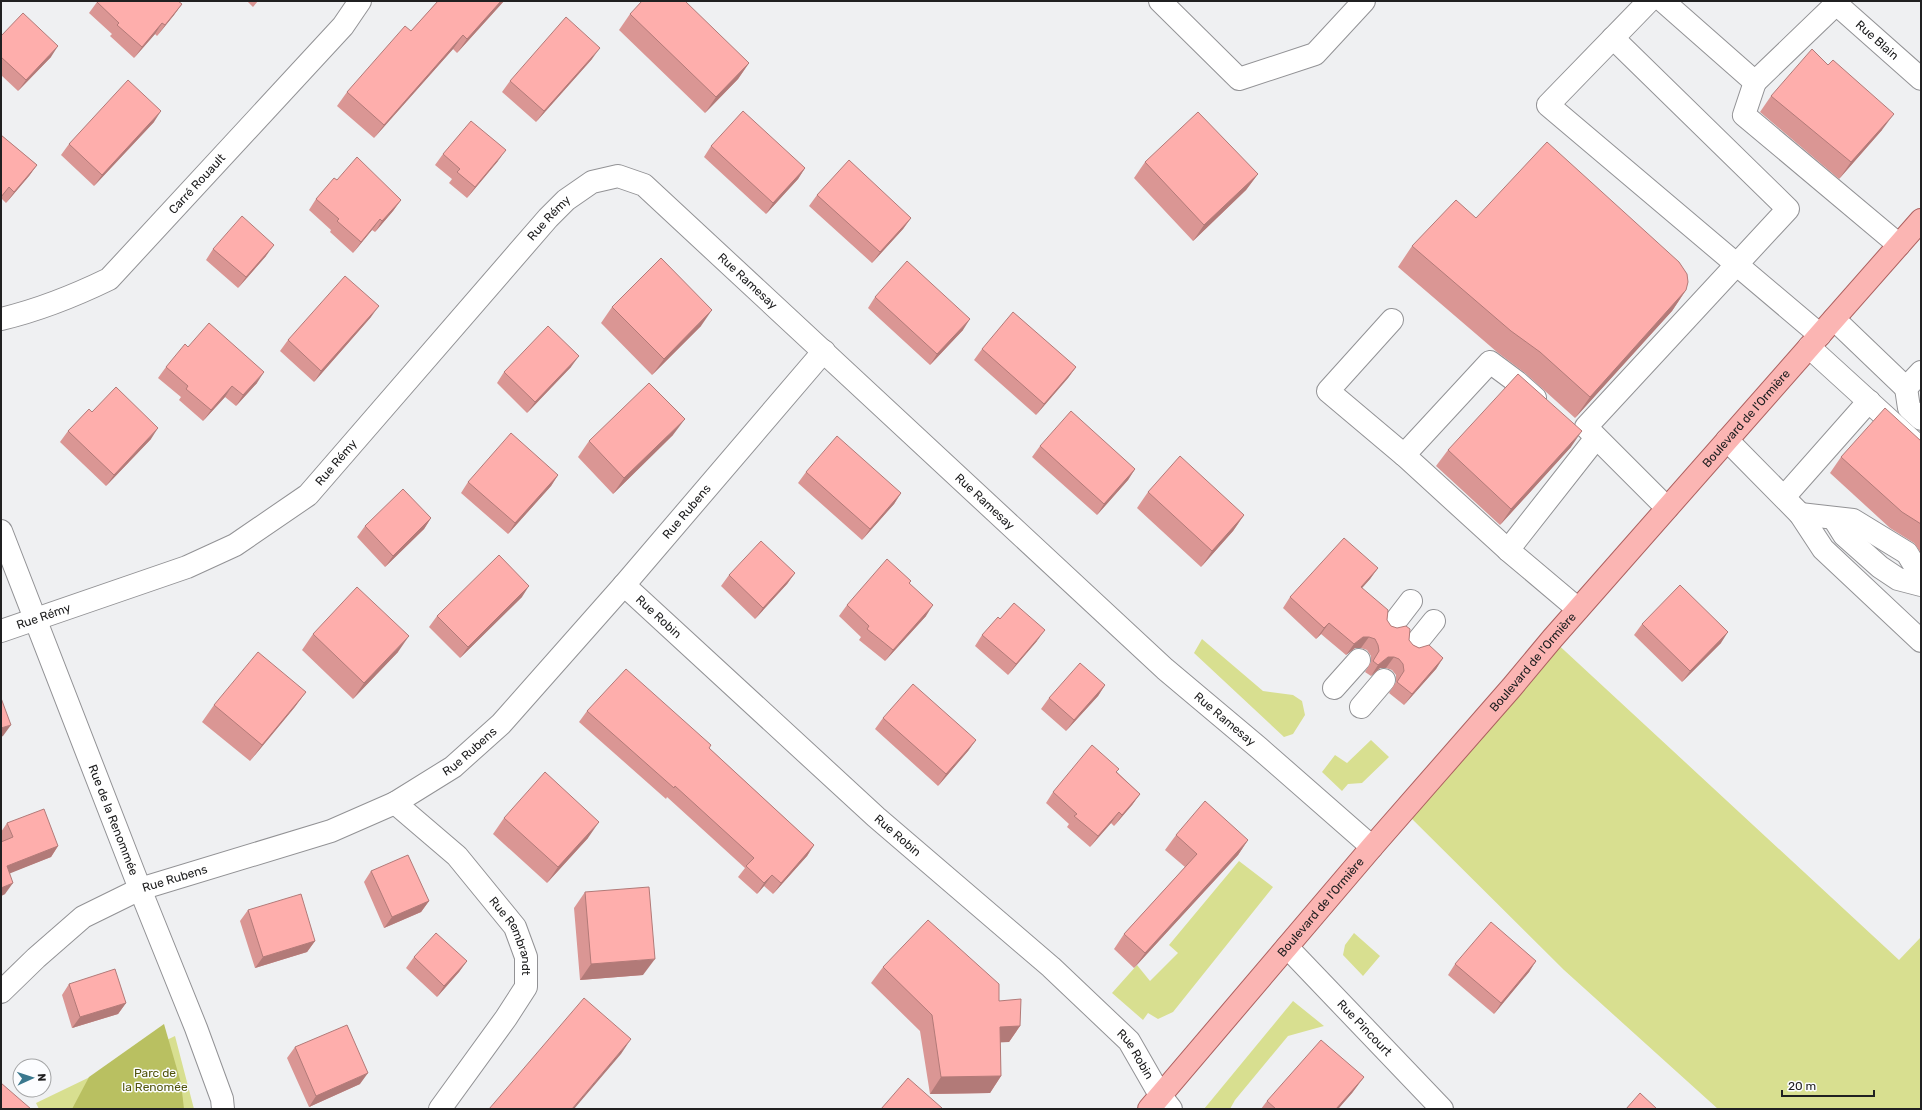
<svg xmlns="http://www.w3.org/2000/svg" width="1922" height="1110" font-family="Rubik,sans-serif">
  <rect width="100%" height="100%" fill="#eff0f2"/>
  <!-- green -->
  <path fill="#d8df90" d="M 1202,639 L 1263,691 L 1293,695 L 1302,701 L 1305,715 L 1293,734 L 1284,737 L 1194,653 Z
    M 1552,639 L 1899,960 L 1921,937 L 1921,1109 L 1718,1109 L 1564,970 L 1404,811 Z
    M 1371,740 L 1389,757 L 1362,783 L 1348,784 L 1342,791 L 1322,772 L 1335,755 L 1347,763 Z
    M 1239,861 L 1273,887 L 1173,1012 L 1158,1019 L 1148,1013 L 1143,1020 L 1112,993 L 1137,965 L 1150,981 L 1178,953 L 1169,945 Z
    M 1354,933 L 1380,956 L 1363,976 L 1343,955 L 1345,945 Z
    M 1293,1001 L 1324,1026 L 1288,1036 L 1235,1100 L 1230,1109 L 1204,1109 Z
    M 175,1036 L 194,1109 L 39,1109 L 36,1103 Z"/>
  <!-- forest -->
  <path fill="#b9c061" d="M 164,1024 L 181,1083 L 184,1109 L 72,1109 L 89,1077 Z"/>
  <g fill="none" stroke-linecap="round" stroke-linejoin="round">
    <!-- minor casing -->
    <g stroke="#929295" stroke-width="24">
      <g id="minor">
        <path d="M 1160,1 L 1239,79 L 1315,54 L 1364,1"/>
        <path d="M 1649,1 L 1548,105 L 1820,335"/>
        <path d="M 1663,1 L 1755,82 L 1836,4"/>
        <path id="s1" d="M 1833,1 L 1921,79"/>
        <path d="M 1613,38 L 1788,209 L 1586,427 L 1667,508"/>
        <path d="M 1755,82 L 1744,115 L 1899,245"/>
        <path id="s2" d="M 1,319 C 39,310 74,296 109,279 L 343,26 L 360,1"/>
        <path d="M 1834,319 L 1906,388 L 1921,372"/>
        <path d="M 1392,320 L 1328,391 L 1404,455 L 1490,362 L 1517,382 L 1535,398"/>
        <path d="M 1809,347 L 1921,449"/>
        <path d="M 1906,388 L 1909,408 L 1921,419"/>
        <path d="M 1727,440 L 1800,514 L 1823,549 L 1921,641"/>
        <path d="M 1404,455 L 1508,550 L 1578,609"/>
        <path d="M 1784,497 L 1869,401"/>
        <path d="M 1800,514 L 1853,520 L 1907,553 L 1921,576"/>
        <path d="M 1834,519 L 1844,535 L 1880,567 L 1898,579 L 1921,585"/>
        <path id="s3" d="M 1,531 L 140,889 L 196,1028 L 222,1099 L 223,1109"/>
        <path d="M 1508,550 L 1596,438"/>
        <path id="s4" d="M 624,585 L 876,817 L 1051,967 L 1129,1041 L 1160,1095 L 1171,1109"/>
        <path d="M 1391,627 L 1411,601"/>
        <path id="s5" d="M 1,631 L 187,567 L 235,545 L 308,495 L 548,218 L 566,200 L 592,182 L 618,176 L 644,185 L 1165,669 L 1259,748 L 1372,847"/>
        <path d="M 1413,647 L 1434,621"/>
        <path d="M 1334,688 L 1359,660"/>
        <path d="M 1361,707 L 1384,680"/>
        <path id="s6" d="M 395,803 L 457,856 L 515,927 L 526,957 L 526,987 L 506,1018 L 440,1109"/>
        <path id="s7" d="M 1287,947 L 1442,1109"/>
        <path id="s8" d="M 1,992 L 36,958 L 83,917 L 140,889 L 331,831 L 395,803 L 453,767 L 501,724 L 624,585 L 824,351"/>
      </g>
    </g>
    <!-- major casing -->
    <g stroke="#ac605f" stroke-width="24">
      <g id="major">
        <path id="s9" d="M 1149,1109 L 1372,847 L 1512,687 L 1552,639 L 1921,220"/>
      </g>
    </g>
    <!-- minor -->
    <use href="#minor" stroke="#fff" stroke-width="22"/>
    <!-- major -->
    <use href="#major" stroke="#fbb5b3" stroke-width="22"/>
  </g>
  <!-- wall -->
  <path fill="#da9694" d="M 247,1 L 258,1 L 253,7 Z
    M 438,1 L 504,1 L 457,53 L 453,49 L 374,138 L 337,106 L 347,92 L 411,31 Z
    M 97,2 L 182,4 L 174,15 L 157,36 L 155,34 L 134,58 L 110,36 L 112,34 L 89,13 Z
    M 630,14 L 749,63 L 738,79 L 705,113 L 619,30 Z
    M 1,36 L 51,57 L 18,91 L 1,75 Z
    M 592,59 L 536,122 L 502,92 L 510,81 Z
    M 1771,96 L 1882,130 L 1839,179 L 1760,112 Z
    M 154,122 L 94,186 L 61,155 L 69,144 Z
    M 1,135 L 37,165 L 29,176 L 6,203 L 1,198 L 1,199 Z
    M 711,146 L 805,168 L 798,179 L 766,214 L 704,157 Z
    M 443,154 L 498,161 L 467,198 L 449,183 L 452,179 L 435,165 Z
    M 1145,162 L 1258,174 L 1246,190 L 1193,241 L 1134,178 Z
    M 337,180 L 401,200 L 393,211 L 375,232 L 372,230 L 353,253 L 330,232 L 331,230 L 309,210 L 316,199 Z
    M 817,195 L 911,218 L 903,229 L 872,263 L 809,206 Z
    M 1476,218 L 1686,290 L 1672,311 L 1575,418 L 1525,373 L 1497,352 L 1398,267 L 1412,246 Z
    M 213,249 L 266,256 L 238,288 L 206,260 Z
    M 875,297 L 963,330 L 930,365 L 868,308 Z
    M 612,307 L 701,326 L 652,375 L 601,323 Z
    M 371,317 L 314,382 L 280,351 L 288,340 Z
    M 188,347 L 257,383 L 236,406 L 225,397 L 203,421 L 179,400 L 181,397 L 158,378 L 166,367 Z
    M 982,349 L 1076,367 L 1068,378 L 1036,415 L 974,360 Z
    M 571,367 L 527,413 L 497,383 L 504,372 Z
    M 92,412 L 151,439 L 106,486 L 60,442 L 68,431 Z
    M 673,435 L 613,494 L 578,457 L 589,441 Z
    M 1921,441 L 1921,553 L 1914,543 L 1890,528 L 1830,473 L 1841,457 Z
    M 1040,446 L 1135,469 L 1128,480 L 1097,515 L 1032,457 Z
    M 1571,447 L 1500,525 L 1436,466 L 1448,450 Z
    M 806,472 L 901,493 L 894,504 L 862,540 L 798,483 Z
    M 558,475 L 551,486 L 508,534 L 461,493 L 468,482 Z
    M 1148,492 L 1244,515 L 1233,531 L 1201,567 L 1137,508 Z
    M 431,518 L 424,529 L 385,567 L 357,537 L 365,526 Z
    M 1378,568 L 1370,579 L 1362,588 L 1391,626 L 1413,645 L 1443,658 L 1436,669 L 1404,705 L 1389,693 L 1396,682 L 1396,675 L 1392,670 L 1386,668 L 1380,668 L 1371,676 L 1365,672 L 1371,662 L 1371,656 L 1367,650 L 1361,648 L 1355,648 L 1346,655 L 1321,634 L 1316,639 L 1283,608 L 1290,597 Z
    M 795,573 L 787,584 L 755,619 L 721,586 L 729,575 Z
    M 909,583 L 926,616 L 885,661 L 859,640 L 861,637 L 839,616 L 847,605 Z
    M 522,597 L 460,658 L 429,627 L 437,616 Z
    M 1000,619 L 1037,641 L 1008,675 L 975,646 L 982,635 Z
    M 1642,624 L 1721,643 L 1682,682 L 1634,635 Z
    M 313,634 L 398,652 L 353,699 L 302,650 Z
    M 1105,685 L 1098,696 L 1066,731 L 1041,709 L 1049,698 Z
    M 306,692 L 294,708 L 250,761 L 202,722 L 214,705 Z
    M 587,711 L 709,748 L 814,845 L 807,856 L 773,894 L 764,886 L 757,894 L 738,877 L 745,868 L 667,797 L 666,799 L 579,722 Z
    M 883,718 L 976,740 L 968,751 L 938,786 L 875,729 Z
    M 1117,772 L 1140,794 L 1132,805 L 1114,826 L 1111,823 L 1090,847 L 1067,827 L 1069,824 L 1046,803 L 1053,792 Z
    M 504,818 L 588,838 L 547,883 L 493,834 Z
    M 7,823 L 58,846 L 51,857 L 9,873 L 5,894 L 1,896 L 1,842 L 2,841 L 1,838 L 1,832 Z
    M 1176,835 L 1248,840 L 1238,855 L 1134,968 L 1114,949 L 1124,934 L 1185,867 L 1165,850 Z
    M 371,871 L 429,901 L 421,912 L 384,928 L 364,882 Z
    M 585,892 L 643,975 L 580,980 L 574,908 Z
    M 248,910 L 315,941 L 307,952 L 255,968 L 240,921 Z
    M 414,957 L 467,961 L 459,972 L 437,997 L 406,968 Z
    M 1536,961 L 1529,972 L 1494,1014 L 1448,975 L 1455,964 Z
    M 883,967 L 999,1001 L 1020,1026 L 1009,1042 L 1000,1042 L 1001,1076 L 990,1093 L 930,1094 L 920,1031 L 871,983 Z
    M 69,984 L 126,1003 L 118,1014 L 72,1028 L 62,995 Z
    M 295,1047 L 360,1084 L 309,1107 L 287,1058 Z
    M 1364,1077 L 1352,1093 L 1338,1109 L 1261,1109 L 1267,1101 Z"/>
  <!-- shaded-wall -->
  <path fill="#b27a78" d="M 501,1 L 504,1 L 457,53 L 467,39 Z
    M 182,4 L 174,15 L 157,36 L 165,25 Z
    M 162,23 L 155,34 L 134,58 L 142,47 Z
    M 463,35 L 453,49 L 374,138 L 384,125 Z
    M 58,46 L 51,57 L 18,91 L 26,80 Z
    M 600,48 L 592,59 L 536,122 L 544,111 Z
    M 749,63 L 738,79 L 705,113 L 716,97 Z
    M 161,111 L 154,122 L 94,186 L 102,175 Z
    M 1894,114 L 1882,130 L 1839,179 L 1851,162 Z
    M 506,150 L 498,161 L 467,198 L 475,187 Z
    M 37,165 L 29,176 L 6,203 L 14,192 Z
    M 805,168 L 798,179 L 766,214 L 773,203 Z
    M 1258,174 L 1246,190 L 1193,241 L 1204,225 Z
    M 401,200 L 393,211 L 375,232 L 382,221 Z
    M 911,218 L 903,229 L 872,263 L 880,252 Z
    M 380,219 L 372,230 L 353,253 L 361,242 Z
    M 274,245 L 266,256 L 238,288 L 246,277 Z
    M 1686,290 L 1672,311 L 1575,418 L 1590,397 Z
    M 379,306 L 371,317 L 314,382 L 321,371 Z
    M 712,310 L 701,326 L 652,375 L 664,359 Z
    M 970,319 L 963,330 L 930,365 L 937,354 Z
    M 579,356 L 571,367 L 527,413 L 535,402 Z
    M 1076,367 L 1068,378 L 1036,415 L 1044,404 Z
    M 264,372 L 257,383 L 236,406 L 243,395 Z
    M 232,386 L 225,397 L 203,421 L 211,410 Z
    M 685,419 L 673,435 L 613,494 L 624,478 Z
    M 158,428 L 151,439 L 106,486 L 114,475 Z
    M 1582,431 L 1571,447 L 1500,525 L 1511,509 Z
    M 1135,469 L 1128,480 L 1097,515 L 1104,504 Z
    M 558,475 L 551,486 L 508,534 L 515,523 Z
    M 901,493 L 894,504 L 862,540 L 870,529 Z
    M 1244,515 L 1233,531 L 1201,567 L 1212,551 Z
    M 431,518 L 424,529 L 385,567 L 393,556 Z
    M 1378,568 L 1370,579 L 1353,598 L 1361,587 Z
    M 795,573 L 787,584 L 755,619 L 763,608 Z
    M 529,586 L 522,597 L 460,658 L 468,647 Z
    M 933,605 L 926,616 L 885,661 L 893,650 Z
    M 1329,623 L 1321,634 L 1316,639 L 1324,628 Z
    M 1045,630 L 1037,641 L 1008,675 L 1016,664 Z
    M 1728,632 L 1721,643 L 1682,682 L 1690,671 Z
    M 409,636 L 398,652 L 353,699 L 364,683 Z
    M 1363,637 L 1369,637 L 1361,648 L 1355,648 L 1346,655 L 1354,644 Z
    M 1388,657 L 1394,657 L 1386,668 L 1380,668 L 1371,676 L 1378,665 Z
    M 1443,658 L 1436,669 L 1404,705 L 1412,694 Z
    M 1105,685 L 1098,696 L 1066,731 L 1074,720 Z
    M 306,692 L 294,708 L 250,761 L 262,745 Z
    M 11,725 L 3,736 L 1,737 L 1,728 Z
    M 976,740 L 968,751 L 938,786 L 946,774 Z
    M 1140,794 L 1132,805 L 1114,826 L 1122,815 Z
    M 1119,812 L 1111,823 L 1090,847 L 1098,836 Z
    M 599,822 L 588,838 L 547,883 L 558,867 Z
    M 1248,840 L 1238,855 L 1134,968 L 1145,953 Z
    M 814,845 L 807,856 L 773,894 L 781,883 Z
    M 58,846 L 51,857 L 1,877 L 7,866 Z
    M 772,875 L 764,886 L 757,894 L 764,883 Z
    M 13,883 L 5,894 L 1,896 L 1,888 Z
    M 429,901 L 421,912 L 384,928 L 392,917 Z
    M 315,941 L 307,952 L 255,968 L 263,957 Z
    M 655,959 L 643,975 L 580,980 L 591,964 Z
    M 467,961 L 459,972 L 437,997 L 444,986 Z
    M 1536,961 L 1529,972 L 1494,1014 L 1501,1003 Z
    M 126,1003 L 118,1014 L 72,1028 L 80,1017 Z
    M 1020,1026 L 1009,1042 L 989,1043 L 1000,1027 Z
    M 631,1039 L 621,1054 L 574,1109 L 572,1109 Z
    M 368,1073 L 360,1084 L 309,1107 L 316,1096 Z
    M 1001,1076 L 990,1093 L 930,1094 L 941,1077 Z
    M 1364,1077 L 1352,1093 L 1338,1109 L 1336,1109 Z"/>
  <!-- building -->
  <path fill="#feaeac" stroke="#b27a78" d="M 98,1 L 178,1 L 182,4 L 165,25 L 162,23 L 142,47 L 117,25 L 119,23 L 97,2 Z
    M 438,1 L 501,1 L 467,39 L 463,35 L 384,125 L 347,92 L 405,26 L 411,31 Z
    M 642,1 L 685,1 L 749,63 L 716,97 L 630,14 Z
    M 23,13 L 58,46 L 26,80 L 1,57 L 1,36 Z
    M 566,17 L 600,48 L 544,111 L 510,81 Z
    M 1812,49 L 1828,65 L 1833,60 L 1894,114 L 1851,162 L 1771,96 Z
    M 128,80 L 161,111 L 102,175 L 69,144 Z
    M 743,111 L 805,168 L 773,203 L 711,146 Z
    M 1198,112 L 1258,174 L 1204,225 L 1145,162 Z
    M 471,121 L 506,150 L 475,187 L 457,172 L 460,169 L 443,154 Z
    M 1,135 L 37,165 L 14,192 L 9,187 L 1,197 Z
    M 1547,142 L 1679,262 L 1687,274 L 1688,282 L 1686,290 L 1590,397 L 1540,352 L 1511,331 L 1412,246 L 1456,200 L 1476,218 Z
    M 357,157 L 401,200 L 382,221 L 380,219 L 361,242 L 337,221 L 339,219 L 316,199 L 334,178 L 337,180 Z
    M 849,160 L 911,218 L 880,252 L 817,195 Z
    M 242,216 L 274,245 L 246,277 L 213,249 Z
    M 661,258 L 712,310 L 664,359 L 612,307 Z
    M 907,261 L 970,319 L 937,354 L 875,297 Z
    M 345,276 L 379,306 L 321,371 L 288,340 Z
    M 1013,312 L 1076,367 L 1044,404 L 982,349 Z
    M 209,323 L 264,372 L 243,395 L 232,386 L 211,410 L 186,389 L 188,386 L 166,367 L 185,344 L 188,347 Z
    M 548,326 L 579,356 L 535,402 L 504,372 Z
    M 1518,374 L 1582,431 L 1511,509 L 1448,450 Z
    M 649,383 L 685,419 L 624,478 L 589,441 Z
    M 116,387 L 158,428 L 114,475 L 68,431 L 89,409 L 92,412 Z
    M 1885,408 L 1921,441 L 1921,524 L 1902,512 L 1841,457 Z
    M 1071,411 L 1135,469 L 1104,504 L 1040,446 Z
    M 511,433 L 558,475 L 515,523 L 468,482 Z
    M 837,436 L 901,493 L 870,529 L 806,472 Z
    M 1180,456 L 1244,515 L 1212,551 L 1148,492 Z
    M 403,489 L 431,518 L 393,556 L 365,526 Z
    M 1344,538 L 1378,568 L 1361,587 L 1388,610 L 1387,620 L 1391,626 L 1397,628 L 1406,626 L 1410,629 L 1409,640 L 1413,645 L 1419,648 L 1429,645 L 1443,658 L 1412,694 L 1397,682 L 1404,671 L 1403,664 L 1399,659 L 1394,657 L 1388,657 L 1378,665 L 1373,661 L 1379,651 L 1378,645 L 1375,639 L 1369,637 L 1363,637 L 1354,644 L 1329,623 L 1324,628 L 1290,597 Z
    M 761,541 L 795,573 L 763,608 L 729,575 Z
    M 499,555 L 529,586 L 468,647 L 437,616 Z
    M 887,559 L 911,581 L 909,583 L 933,605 L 893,650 L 867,629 L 869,626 L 847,605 Z
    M 1680,585 L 1728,632 L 1690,671 L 1642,624 Z
    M 357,587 L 409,636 L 364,683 L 313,634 Z
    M 1014,603 L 1045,630 L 1016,664 L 982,635 L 998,617 L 1000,619 Z
    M 258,652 L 306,692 L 262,745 L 214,705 Z
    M 1080,663 L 1105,685 L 1074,720 L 1049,698 Z
    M 626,669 L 711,745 L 709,748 L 814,845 L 781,883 L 772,875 L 764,883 L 746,866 L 754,858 L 675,786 L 674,788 L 587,711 Z
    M 913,684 L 976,740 L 946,774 L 883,718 Z
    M 1,698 L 11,725 L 1,728 Z
    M 1092,745 L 1119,769 L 1116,772 L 1140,794 L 1122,815 L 1119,812 L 1098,836 L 1074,816 L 1077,814 L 1053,792 Z
    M 545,772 L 599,822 L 558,867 L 504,818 Z
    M 1205,801 L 1248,840 L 1145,953 L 1124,934 L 1197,854 L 1176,835 Z
    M 44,809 L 58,846 L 7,866 L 13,883 L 1,888 L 1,842 L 13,837 L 7,823 Z
    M 408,855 L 429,901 L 392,917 L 371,871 Z
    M 649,887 L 655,959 L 591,964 L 585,892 Z
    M 301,894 L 315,941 L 263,957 L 248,910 Z
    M 928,920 L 999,984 L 999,1001 L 1021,999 L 1020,1026 L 1000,1027 L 1001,1076 L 941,1077 L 932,1015 L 883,967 Z
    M 1491,922 L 1536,961 L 1501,1003 L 1455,964 Z
    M 436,933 L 467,961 L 444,986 L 414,957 Z
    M 115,969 L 126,1003 L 80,1017 L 69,984 Z
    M 584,998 L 631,1039 L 572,1109 L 489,1109 Z
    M 347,1025 L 368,1073 L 316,1096 L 295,1047 Z
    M 1321,1040 L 1364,1077 L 1336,1109 L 1276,1109 L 1267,1101 Z
    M 908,1078 L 942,1108 L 942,1109 L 881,1109 Z
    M 1,1083 L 31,1109 L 1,1109 Z
    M 1640,1093 L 1657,1109 L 1626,1109 Z"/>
  <g text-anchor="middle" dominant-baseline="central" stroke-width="3" stroke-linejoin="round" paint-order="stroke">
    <!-- street labels -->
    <g font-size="12" fill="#202021" stroke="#fcfdff">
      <text stroke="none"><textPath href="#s1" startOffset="59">Rue Blain</textPath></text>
      <text stroke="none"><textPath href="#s2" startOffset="245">Carré Rouault</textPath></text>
      <text stroke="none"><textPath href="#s5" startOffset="705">Rue Rémy</textPath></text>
      <text stroke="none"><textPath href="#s5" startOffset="957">Rue Ramesay</textPath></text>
      <text stroke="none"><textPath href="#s9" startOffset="913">Boulevard de l'Ormière</textPath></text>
      <text stroke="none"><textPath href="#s5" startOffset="381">Rue Rémy</textPath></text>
      <text stroke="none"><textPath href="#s5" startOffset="1281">Rue Ramesay</textPath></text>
      <text stroke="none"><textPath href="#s8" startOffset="859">Rue Rubens</textPath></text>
      <text stroke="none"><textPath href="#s5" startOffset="45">Rue Rémy</textPath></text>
      <text stroke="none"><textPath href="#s4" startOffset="47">Rue Robin</textPath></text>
      <text stroke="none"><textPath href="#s9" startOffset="589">Boulevard de l'Ormière</textPath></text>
      <text stroke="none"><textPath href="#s5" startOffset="1605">Rue Ramesay</textPath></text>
      <text stroke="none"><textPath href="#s8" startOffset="535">Rue Rubens</textPath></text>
      <text stroke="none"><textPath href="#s3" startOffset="310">Rue de la Renommée</textPath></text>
      <text stroke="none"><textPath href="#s4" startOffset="371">Rue Robin</textPath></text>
      <text stroke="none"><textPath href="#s8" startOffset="211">Rue Rubens</textPath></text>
      <text stroke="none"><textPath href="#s9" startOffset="265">Boulevard de l'Ormière</textPath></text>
      <text stroke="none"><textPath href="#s6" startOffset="180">Rue Rembrandt</textPath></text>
      <text stroke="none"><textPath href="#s7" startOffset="112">Rue Pincourt</textPath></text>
      <text stroke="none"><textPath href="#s4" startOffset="695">Rue Robin</textPath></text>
    </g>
    <!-- park labels -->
    <g font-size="12" fill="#51540c" stroke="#fcfdff">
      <text x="155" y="1073">Parc de<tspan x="155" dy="14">la Renomée</tspan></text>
    </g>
  </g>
  <!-- border -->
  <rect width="1922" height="1110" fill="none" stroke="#202021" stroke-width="4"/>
  <!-- north arrow -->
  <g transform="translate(32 1078) rotate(87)"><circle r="19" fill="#fcfdff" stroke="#a4a5a6"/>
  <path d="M0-3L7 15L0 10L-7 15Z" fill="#3a788e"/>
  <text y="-6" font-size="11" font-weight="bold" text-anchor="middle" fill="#202021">N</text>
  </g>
  <!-- scale -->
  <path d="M1782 1090v6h92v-6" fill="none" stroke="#202021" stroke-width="2"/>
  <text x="1788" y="1090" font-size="12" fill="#202021" stroke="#fcfdff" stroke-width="3" paint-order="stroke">20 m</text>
</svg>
